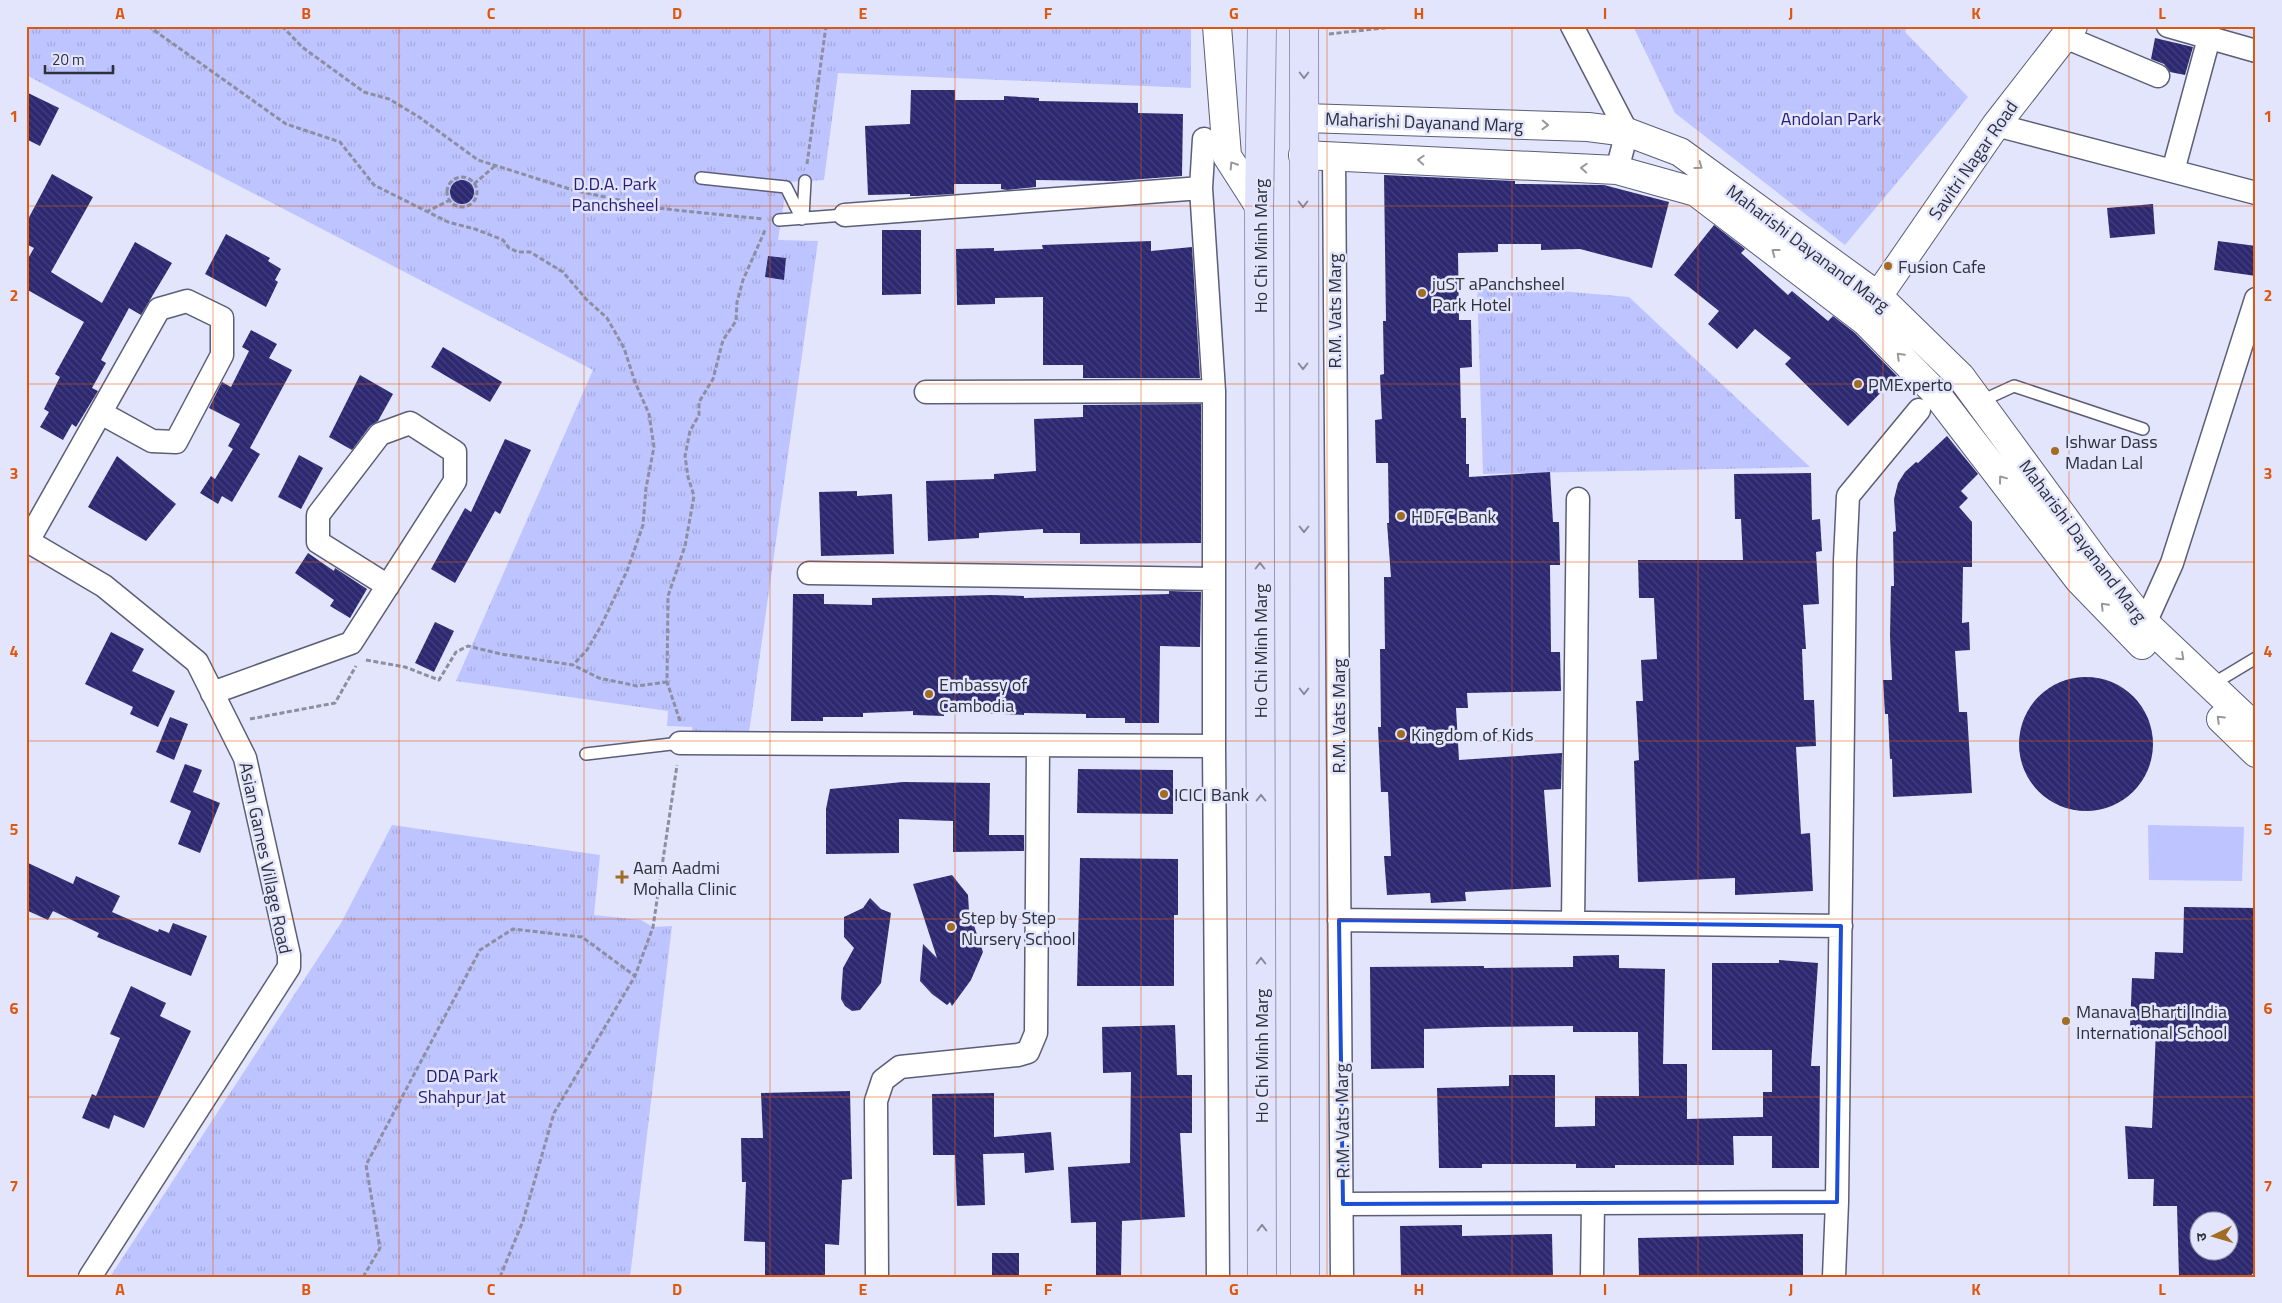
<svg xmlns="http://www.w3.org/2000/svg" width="2282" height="1303" font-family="'Titillium Web','Noto Sans Devanagari',sans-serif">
  <defs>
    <pattern id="park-tufts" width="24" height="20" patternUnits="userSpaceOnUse" patternTransform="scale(1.25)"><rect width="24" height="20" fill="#bec4ff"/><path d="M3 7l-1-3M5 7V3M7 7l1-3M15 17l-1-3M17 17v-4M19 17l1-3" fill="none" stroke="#a4a9db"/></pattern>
    <pattern id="building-back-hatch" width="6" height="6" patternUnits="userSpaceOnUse" patternTransform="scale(1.25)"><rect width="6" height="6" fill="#2d2970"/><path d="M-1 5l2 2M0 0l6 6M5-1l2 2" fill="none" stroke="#43407d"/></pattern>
  </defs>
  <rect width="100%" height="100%" fill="#e2e5fb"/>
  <!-- grass -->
  <path fill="#bec4ff" d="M 2148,825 L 2244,827 L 2242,881 L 2149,880 Z"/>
  <!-- park -->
  <path fill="url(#park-tufts)" d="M 26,26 L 1191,26 L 1191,88 L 838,73 L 824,180 L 787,182 L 778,240 L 818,241 L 749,733 L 693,734 L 692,727 L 667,726 L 668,711 L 456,681 L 593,370 L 26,75 Z
    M 1633,26 L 1908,26 L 1905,32 L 1968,97 L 1845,245 L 1675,113 Z
    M 1477,284 L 1629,297 L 1810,467 L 1483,474 Z
    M 392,825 L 600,855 L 594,915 L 641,920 L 653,927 L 672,926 L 630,1277 L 110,1277 L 341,923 Z"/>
  <!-- building -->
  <path fill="url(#building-back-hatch)" fill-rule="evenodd" d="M 2155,38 L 2193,47 L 2185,75 L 2170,72 L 2164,64 L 2151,59 Z
    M 911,90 L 955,90 L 955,100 L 1004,100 L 1004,96 L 1039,98 L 1039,101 L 1138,103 L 1138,113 L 1183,114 L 1182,176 L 1115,181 L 1036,180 L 1036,187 L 1007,190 L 1001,189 L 1001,184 L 954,184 L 954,194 L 917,196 L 910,196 L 910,194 L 868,195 L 865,126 L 910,124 Z
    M 26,92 L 59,108 L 40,146 L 26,139 Z
    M 52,174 L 93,197 L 51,272 L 102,303 L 135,242 L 172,263 L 141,315 L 129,308 L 101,360 L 106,363 L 92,388 L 98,391 L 76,427 L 72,424 L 63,440 L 40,427 L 49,412 L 44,409 L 60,377 L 55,374 L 84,322 L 26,289 L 26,262 L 34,248 L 26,244 L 26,223 Z
    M 1384,175 L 1515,181 L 1515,184 L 1604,185 L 1669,202 L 1652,268 L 1580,249 L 1541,250 L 1541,244 L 1498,244 L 1498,252 L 1458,253 L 1459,320 L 1471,320 L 1472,367 L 1460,368 L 1461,418 L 1466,418 L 1466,464 L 1469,464 L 1469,477 L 1550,472 L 1553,522 L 1559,522 L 1560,565 L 1550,565 L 1551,652 L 1560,652 L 1561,691 L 1467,693 L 1468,708 L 1456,708 L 1459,760 L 1562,753 L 1561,789 L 1544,790 L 1551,887 L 1465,892 L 1466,901 L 1431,903 L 1430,893 L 1387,895 L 1384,856 L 1391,856 L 1388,792 L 1381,792 L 1378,727 L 1381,727 L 1380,649 L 1385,649 L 1384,577 L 1391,577 L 1387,523 L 1389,523 L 1388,463 L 1376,463 L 1375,420 L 1382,419 L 1380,375 L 1384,374 L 1383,321 L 1386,321 Z
    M450 192a12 12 0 1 1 24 0a12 12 0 1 1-24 0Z
    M 2153,204 L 2155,234 L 2110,238 L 2107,208 Z
    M 1714,225 L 1745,249 L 1741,253 L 1788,295 L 1792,291 L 1828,321 L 1833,316 L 1855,333 L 1897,376 L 1848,426 L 1785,364 L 1791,358 L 1755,329 L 1737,349 L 1708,324 L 1719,311 L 1674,275 Z
    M 882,230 L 921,230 L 921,294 L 882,295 Z
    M 226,234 L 270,258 L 268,261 L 281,269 L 275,280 L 278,282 L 266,307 L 205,274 Z
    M 1151,241 L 1151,251 L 1192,247 L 1200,378 L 1083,378 L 1083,365 L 1043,365 L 1043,297 L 995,298 L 995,304 L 957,305 L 956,249 L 994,248 L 994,251 L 1043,249 L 1042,245 Z
    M 2218,241 L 2256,246 L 2256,276 L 2214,270 Z
    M 768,256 L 786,258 L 784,280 L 765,277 Z
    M 251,330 L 277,344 L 269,358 L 292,370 L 250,448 L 260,454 L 232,502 L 222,496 L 218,504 L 200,493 L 211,476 L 215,479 L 233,449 L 228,446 L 240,424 L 209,408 L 222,382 L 231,387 L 249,351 L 242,347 Z
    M 443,347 L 502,382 L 490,402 L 431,367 Z
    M 360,375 L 393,394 L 378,421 L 370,426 L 352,450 L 329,437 Z
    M 1201,404 L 1201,543 L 1080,544 L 1080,533 L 1043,533 L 1043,529 L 979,533 L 979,538 L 928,541 L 926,481 L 994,479 L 994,474 L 1036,471 L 1034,419 L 1083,417 L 1083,405 Z
    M 1947,436 L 1978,474 L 1961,491 L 1968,498 L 1959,507 L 1972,522 L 1972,567 L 1963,567 L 1962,623 L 1969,622 L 1970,650 L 1955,651 L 1959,712 L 1967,712 L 1972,793 L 1893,797 L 1892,759 L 1890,759 L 1888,714 L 1885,714 L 1883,680 L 1892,680 L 1890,636 L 1891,586 L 1894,586 L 1893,532 L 1896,531 L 1894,499 L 1898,483 L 1905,472 L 1916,462 L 1918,463 Z
    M 505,439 L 531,450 L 500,514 L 495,511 L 455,583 L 431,569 L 465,508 L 471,512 Z
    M 299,455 L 323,468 L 301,509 L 278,497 Z
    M 117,456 L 176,504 L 146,541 L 88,507 Z
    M 1811,473 L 1812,520 L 1820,519 L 1822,551 L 1816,552 L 1819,604 L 1803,605 L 1806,649 L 1802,649 L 1804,700 L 1814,700 L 1816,746 L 1796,747 L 1801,834 L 1810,833 L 1813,891 L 1735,895 L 1735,878 L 1638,882 L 1634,761 L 1639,760 L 1636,701 L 1643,701 L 1641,660 L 1657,659 L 1654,598 L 1639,598 L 1638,560 L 1743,560 L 1741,519 L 1735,519 L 1734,474 Z
    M 857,491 L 857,496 L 892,494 L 894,554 L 821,556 L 819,492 Z
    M 308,553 L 334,571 L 335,568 L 367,589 L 350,618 L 330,606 L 334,600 L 295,573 Z
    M 1169,591 L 1201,592 L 1200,647 L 1160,646 L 1159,723 L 1125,723 L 1125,718 L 1086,718 L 1086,714 L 1024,713 L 1024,715 L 944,711 L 944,716 L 913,715 L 913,711 L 863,713 L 863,717 L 823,717 L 823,721 L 791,721 L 793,594 L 824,594 L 824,604 L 872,605 L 872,598 L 992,595 L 1024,596 L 1024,598 L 1169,594 Z
    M 435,622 L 454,631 L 434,672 L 415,663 Z
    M 111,632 L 144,649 L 132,671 L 175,691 L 158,727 L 130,714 L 133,707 L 85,684 Z
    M2019 744a67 67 0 1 1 134 0a67 67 0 1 1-134 0Z
    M 170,717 L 188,724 L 174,760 L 156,752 Z
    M 185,764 L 202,770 L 193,792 L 220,803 L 200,853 L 178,844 L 191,811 L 170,802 Z
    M 1078,769 L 1173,770 L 1173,814 L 1077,813 Z
    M 903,782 L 990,783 L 989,835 L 1024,835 L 1024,851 L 953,852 L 953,821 L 899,819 L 899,853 L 826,854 L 826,809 L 830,789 Z
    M 1080,858 L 1178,859 L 1178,915 L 1174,915 L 1174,986 L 1077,986 Z
    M 26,862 L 73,884 L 76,876 L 120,896 L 112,912 L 158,932 L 159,929 L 169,933 L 173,923 L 207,936 L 191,976 L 97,937 L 99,933 L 53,911 L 48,920 L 26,910 Z
    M 952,875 L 968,895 L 969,911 L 983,952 L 971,980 L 952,1006 L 950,1002 L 947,1005 L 932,994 L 920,981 L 923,944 L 937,958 L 913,884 Z
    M 870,898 L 881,909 L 891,913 L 881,983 L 860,1010 L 852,1011 L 845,1006 L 841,999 L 843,968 L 854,948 L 844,937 L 844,917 L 863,908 Z
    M 2184,907 L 2256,908 L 2256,1269 L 2250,1277 L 2179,1277 L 2177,1206 L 2153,1206 L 2154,1179 L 2128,1179 L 2125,1126 L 2152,1128 L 2156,1029 L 2130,1029 L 2132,978 L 2154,979 L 2155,952 L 2183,953 ZM 2200,1220 L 2230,1220 L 2230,1250 L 2200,1250 Z
    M 1619,955 L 1619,968 L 1665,969 L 1663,1064 L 1687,1064 L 1687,1119 L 1763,1117 L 1763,1092 L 1772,1092 L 1772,1050 L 1712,1050 L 1712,963 L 1779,963 L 1779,960 L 1818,963 L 1811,1066 L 1820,1066 L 1819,1168 L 1772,1168 L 1772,1136 L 1733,1136 L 1734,1165 L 1615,1165 L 1615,1168 L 1576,1168 L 1576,1164 L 1482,1164 L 1482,1168 L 1439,1168 L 1437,1088 L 1509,1086 L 1509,1075 L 1555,1075 L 1555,1127 L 1595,1126 L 1595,1096 L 1639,1096 L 1638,1032 L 1573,1032 L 1573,1026 L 1485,1027 L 1424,1029 L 1424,1068 L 1371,1069 L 1370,967 L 1484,966 L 1484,968 L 1573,967 L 1573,956 Z
    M 131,986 L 166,1003 L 160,1016 L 191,1031 L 144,1128 L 114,1115 L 109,1129 L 82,1118 L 92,1094 L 96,1096 L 120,1038 L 110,1034 Z
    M 1175,1025 L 1177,1075 L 1192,1075 L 1192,1133 L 1180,1133 L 1185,1217 L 1122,1221 L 1121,1277 L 1096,1277 L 1096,1222 L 1071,1223 L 1068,1167 L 1130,1163 L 1131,1072 L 1103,1073 L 1102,1027 Z
    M 850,1091 L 852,1179 L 842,1180 L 839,1245 L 825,1244 L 825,1277 L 765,1277 L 765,1242 L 744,1241 L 746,1182 L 742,1182 L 741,1138 L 763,1138 L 761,1093 Z
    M 994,1093 L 994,1137 L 1051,1132 L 1054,1170 L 1025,1173 L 1024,1153 L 983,1154 L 985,1205 L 957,1206 L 955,1155 L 933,1155 L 932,1094 Z
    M 1462,1225 L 1462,1236 L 1552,1234 L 1553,1277 L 1401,1277 L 1400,1226 Z
    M 1803,1234 L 1803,1277 L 1639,1276 L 1638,1238 Z
    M 992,1253 L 1019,1253 L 1019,1277 L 992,1277 Z"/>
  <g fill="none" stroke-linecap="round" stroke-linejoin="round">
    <!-- service casing -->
    <g stroke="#5b5e76" stroke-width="14">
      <path id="service" d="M 701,178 L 786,187 L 802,219
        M 803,217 L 805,181
        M 779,220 L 845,215
        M 1979,402 L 2014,386 L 2143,429
        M 2211,685 L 2256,658
        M 586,754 L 680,743"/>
    </g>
    <!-- minor casing -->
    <g stroke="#5b5e76" stroke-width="25">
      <path id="minor" d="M 1572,26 L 1627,132 L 1617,170
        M 2168,26 L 2256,51
        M 2065,37 L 2158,76
        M 1996,125 L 2256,193
        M 1204,139 L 1201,188 L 1214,391 L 1214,746 L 1218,1277
        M 1334,156 L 1342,1277
        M 2173,171 L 2209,38
        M 845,215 L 1201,188
        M 926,392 L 1214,391
        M 26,540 L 104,586 L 197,662 L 245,758 L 289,955 L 289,967 L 90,1277
        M 28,541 L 159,309 L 187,301 L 222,318 L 222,355 L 176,442 L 152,441 L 101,413
        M 809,573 L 1214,579
        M 2145,623 L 2172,563 L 2256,299
        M 212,693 L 351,643 L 455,481 L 455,452 L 410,423 L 380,434 L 318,515 L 318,542 L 388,586
        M 680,743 L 1214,746
        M 1339,920 L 1841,926
        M 1573,923 L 1578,499
        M 1343,1204 L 1837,1202
        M 877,1277 L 876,1101 L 883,1080 L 900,1067 L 1018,1055 L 1028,1052 L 1036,1033 L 1038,746
        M 1592,1277 L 1593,1203
        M 1834,1277 L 1837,1202 L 1845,561 L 1848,496 L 1919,410"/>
    </g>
    <!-- tertiary casing -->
    <g stroke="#5b5e76" stroke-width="30">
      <path id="tertiary" d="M 1217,26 L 1227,156 L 1259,206
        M 1304,118 L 1588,127 L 1627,132 L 1680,152 L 1878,296 L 1961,377 L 2098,564 L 2145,623 L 2256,728
        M 1303,155 L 1617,170 L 1696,192 L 1865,321 L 1934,391 L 2079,580 L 2142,645
        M 1870,312 L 1878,296 L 1996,125 L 2073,26
        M 2221,719 L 2256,753"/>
    </g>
    <!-- primary casing -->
    <g stroke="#9498b6" stroke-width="30">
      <path id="primary" d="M 1304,26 L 1305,1277
        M 1262,1277 L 1259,206 L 1262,26"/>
    </g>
    <!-- path -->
    <path stroke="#8c8f9f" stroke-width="3" stroke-dasharray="5 2.5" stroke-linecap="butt" d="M 148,26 L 286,124 L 340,142 L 374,185 L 448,222 L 475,229 L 503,240 L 509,248 L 518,252 L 530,252 L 563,272 L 586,299 L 607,318 L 624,348 L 635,382 L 649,414 L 654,447 L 646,488 L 643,525 L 627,571 L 601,626 L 587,650 L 573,665
      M 282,26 L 302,47 L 364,92 L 389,99 L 419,117 L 478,160 L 573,190 L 656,208 L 763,219
      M 1329,34 L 1401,26
      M 807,164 L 826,26
      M447 192a15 15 0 1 1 30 0a15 15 0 1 1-30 0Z
      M 474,184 L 496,165
      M 426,212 L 450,200
      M 366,660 L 405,667 L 439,680 L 456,652 L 468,646 L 501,654 L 573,665 L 599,678 L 637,686 L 667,682
      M 250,719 L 335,703 L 356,666
      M 680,721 L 667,682 L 668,596 L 685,546 L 694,496 L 688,477 L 685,456 L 690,431 L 699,415 L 699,402 L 713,379 L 723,340 L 736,321 L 737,302 L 743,280 L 766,228
      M 634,889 L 658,894
      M 363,1277 L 380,1248 L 366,1165 L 480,950 L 513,929 L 582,937 L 635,976
      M 500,1277 L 523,1221 L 554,1113 L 635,976 L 653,927 L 677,765"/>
    <!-- service -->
    <use href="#service" stroke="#fff" stroke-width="11"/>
    <!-- minor -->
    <use href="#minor" stroke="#fff" stroke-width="22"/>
    <!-- tertiary -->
    <use href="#tertiary" stroke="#fff" stroke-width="28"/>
    <!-- primary -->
    <use href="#primary" stroke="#e0e3fb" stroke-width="28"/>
  </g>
  <!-- one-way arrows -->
  <defs><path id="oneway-chevron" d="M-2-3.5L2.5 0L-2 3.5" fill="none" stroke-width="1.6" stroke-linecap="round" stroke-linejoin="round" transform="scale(1.25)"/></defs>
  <g stroke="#878a9a">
    <use href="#oneway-chevron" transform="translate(1304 75) rotate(90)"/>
    <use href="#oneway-chevron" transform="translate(1303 204) rotate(90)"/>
    <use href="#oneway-chevron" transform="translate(1303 366) rotate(90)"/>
    <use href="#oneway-chevron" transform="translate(1304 529) rotate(90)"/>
    <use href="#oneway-chevron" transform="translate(1260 566) rotate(-90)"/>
    <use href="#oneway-chevron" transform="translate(1304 691) rotate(90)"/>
    <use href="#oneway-chevron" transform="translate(1261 798) rotate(-90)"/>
    <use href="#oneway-chevron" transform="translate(1261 961) rotate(-90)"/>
    <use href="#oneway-chevron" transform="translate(1262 1228) rotate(-90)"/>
  </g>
  <g stroke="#96989c">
    <use href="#oneway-chevron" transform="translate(1545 125) rotate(2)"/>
    <use href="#oneway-chevron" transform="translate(1421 160) rotate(-177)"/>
    <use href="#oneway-chevron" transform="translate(1233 165) rotate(-123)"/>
    <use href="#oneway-chevron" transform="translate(1699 166) rotate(36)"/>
    <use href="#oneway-chevron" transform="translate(1584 168) rotate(-177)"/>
    <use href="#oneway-chevron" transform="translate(1775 252) rotate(-143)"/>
    <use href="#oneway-chevron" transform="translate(1900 356) rotate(-135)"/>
    <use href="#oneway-chevron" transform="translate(2002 479) rotate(-127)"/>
    <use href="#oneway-chevron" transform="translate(2104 606) rotate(-134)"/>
    <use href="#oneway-chevron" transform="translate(2181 657) rotate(43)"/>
    <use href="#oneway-chevron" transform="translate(2220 719) rotate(-136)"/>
  </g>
  <!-- marked area -->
  <path fill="none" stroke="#1d4ed8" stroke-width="4" stroke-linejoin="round" d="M 1339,920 L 1841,926 L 1837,1202 L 1343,1204 Z"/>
  <!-- grid -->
  <path fill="none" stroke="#df570e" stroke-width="1" stroke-opacity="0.55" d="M 213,26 L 213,1277M 399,26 L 399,1277M 584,26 L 584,1277M 770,26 L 770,1277M 955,26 L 955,1277M 1141,26 L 1141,1277M 1327,26 L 1327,1277M 1512,26 L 1512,1277M 1698,26 L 1698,1277M 1883,26 L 1883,1277M 2069,26 L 2069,1277M 26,206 L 2256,206M 26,384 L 2256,384M 26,562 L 2256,562M 26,741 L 2256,741M 26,919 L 2256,919M 26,1097 L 2256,1097"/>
  <!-- markers -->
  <g fill="#a16d25" stroke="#e2e5fb" stroke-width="2">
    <circle cx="1888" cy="266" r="5"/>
    <circle cx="1422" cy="293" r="5"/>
    <circle cx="1858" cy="384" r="5"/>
    <circle cx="2055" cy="451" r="5"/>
    <circle cx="1401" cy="516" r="5"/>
    <circle cx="929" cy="694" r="5"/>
    <circle cx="1401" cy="734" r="5"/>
    <circle cx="1164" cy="794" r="5"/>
    <path d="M619.5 869.5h5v5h5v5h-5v5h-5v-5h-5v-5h5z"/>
    <circle cx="951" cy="927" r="5"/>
    <circle cx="2066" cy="1021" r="5"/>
  </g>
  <g text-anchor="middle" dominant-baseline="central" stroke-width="5" stroke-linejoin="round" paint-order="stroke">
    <!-- park labels -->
    <g font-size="18" fill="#2a1d7a" stroke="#e2e5fb">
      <text x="1831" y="118">Andolan Park</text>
      <text x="615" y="183">D.D.A. Park<tspan x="615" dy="21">Panchsheel</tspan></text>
      <text x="462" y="1075">DDA Park<tspan x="462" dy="21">Shahpur Jat</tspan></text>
    </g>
    <!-- street labels -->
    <g font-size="18" fill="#2e303a" stroke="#e2e5fb">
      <text transform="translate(1424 122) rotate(2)">Maharishi Dayanand Marg</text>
      <text transform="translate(1973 160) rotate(-55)">Savitri Nagar Road</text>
      <text transform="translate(1260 246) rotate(-90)">Ho Chi Minh Marg</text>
      <text transform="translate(1808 248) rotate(37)">Maharishi Dayanand Marg</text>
      <text transform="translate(1334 311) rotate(-90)">R.M. Vats Marg</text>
      <text transform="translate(2083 541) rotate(53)">Maharishi Dayanand Marg</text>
      <text transform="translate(1260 651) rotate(-90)">Ho Chi Minh Marg</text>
      <text transform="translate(1338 716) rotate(-90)">R.M. Vats Marg</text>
      <text transform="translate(266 858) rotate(78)">Asian Games Village Road</text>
      <text transform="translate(1261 1056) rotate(-90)">Ho Chi Minh Marg</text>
      <text transform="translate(1342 1121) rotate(-91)">R.M. Vats Marg</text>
    </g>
    <!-- poi labels -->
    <g font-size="18" fill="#2e303a" stroke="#e2e5fb" text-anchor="start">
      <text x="1898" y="266">Fusion Cafe</text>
      <text x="1432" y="283">juST aPanchsheel<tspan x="1432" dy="21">Park Hotel</tspan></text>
      <text x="1868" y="384">PMExperto</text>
      <text x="2065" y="441">Ishwar Dass<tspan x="2065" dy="21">Madan Lal</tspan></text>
      <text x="1411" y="516">HDFC Bank</text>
      <text x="939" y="684">Embassy of<tspan x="939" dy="21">Cambodia</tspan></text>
      <text x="1411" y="734">Kingdom of Kids</text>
      <text x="1174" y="794">ICICI Bank</text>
      <text x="633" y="867">Aam Aadmi<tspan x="633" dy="21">Mohalla Clinic</tspan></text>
      <text x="961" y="917">Step by Step<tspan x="961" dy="21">Nursery School</tspan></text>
      <text x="2076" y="1011">Manava Bharti India<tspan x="2076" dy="21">International School</tspan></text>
    </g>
  </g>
  <!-- border -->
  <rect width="2282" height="1303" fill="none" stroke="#e2e5fb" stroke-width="55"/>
  <!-- north arrow -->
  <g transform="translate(2214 1236) rotate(265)"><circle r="24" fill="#e2e5fb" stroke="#9a9dae"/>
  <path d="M0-4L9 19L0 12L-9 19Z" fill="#a16d25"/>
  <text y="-8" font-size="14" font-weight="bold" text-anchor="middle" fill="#2e303a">उ</text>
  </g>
  <!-- scale -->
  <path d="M45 65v8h68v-8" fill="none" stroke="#2e303a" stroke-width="2.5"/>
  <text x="52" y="65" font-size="15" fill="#2e303a" stroke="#e2e5fb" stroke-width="4" paint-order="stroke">20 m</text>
  <rect x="28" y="28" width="2226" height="1248" fill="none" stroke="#df570e" stroke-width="2"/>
  <g font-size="16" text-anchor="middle" font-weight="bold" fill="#df570e">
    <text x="120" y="19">A</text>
    <text x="306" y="19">B</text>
    <text x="491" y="19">C</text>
    <text x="677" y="19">D</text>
    <text x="863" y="19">E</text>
    <text x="1048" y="19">F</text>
    <text x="1234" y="19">G</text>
    <text x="1419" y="19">H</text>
    <text x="1605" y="19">I</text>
    <text x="1791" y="19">J</text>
    <text x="1976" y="19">K</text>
    <text x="2162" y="19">L</text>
    <text x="14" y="122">1</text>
    <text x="2268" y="122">1</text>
    <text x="14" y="301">2</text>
    <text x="2268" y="301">2</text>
    <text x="14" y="479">3</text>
    <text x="2268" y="479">3</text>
    <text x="14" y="657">4</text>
    <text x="2268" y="657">4</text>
    <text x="14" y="835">5</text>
    <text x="2268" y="835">5</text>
    <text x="14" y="1014">6</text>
    <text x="2268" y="1014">6</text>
    <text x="14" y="1192">7</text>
    <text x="2268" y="1192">7</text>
    <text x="120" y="1295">A</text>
    <text x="306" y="1295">B</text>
    <text x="491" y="1295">C</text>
    <text x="677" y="1295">D</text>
    <text x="863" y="1295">E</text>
    <text x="1048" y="1295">F</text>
    <text x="1234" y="1295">G</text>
    <text x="1419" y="1295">H</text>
    <text x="1605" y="1295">I</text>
    <text x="1791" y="1295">J</text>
    <text x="1976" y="1295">K</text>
    <text x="2162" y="1295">L</text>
  </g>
</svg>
